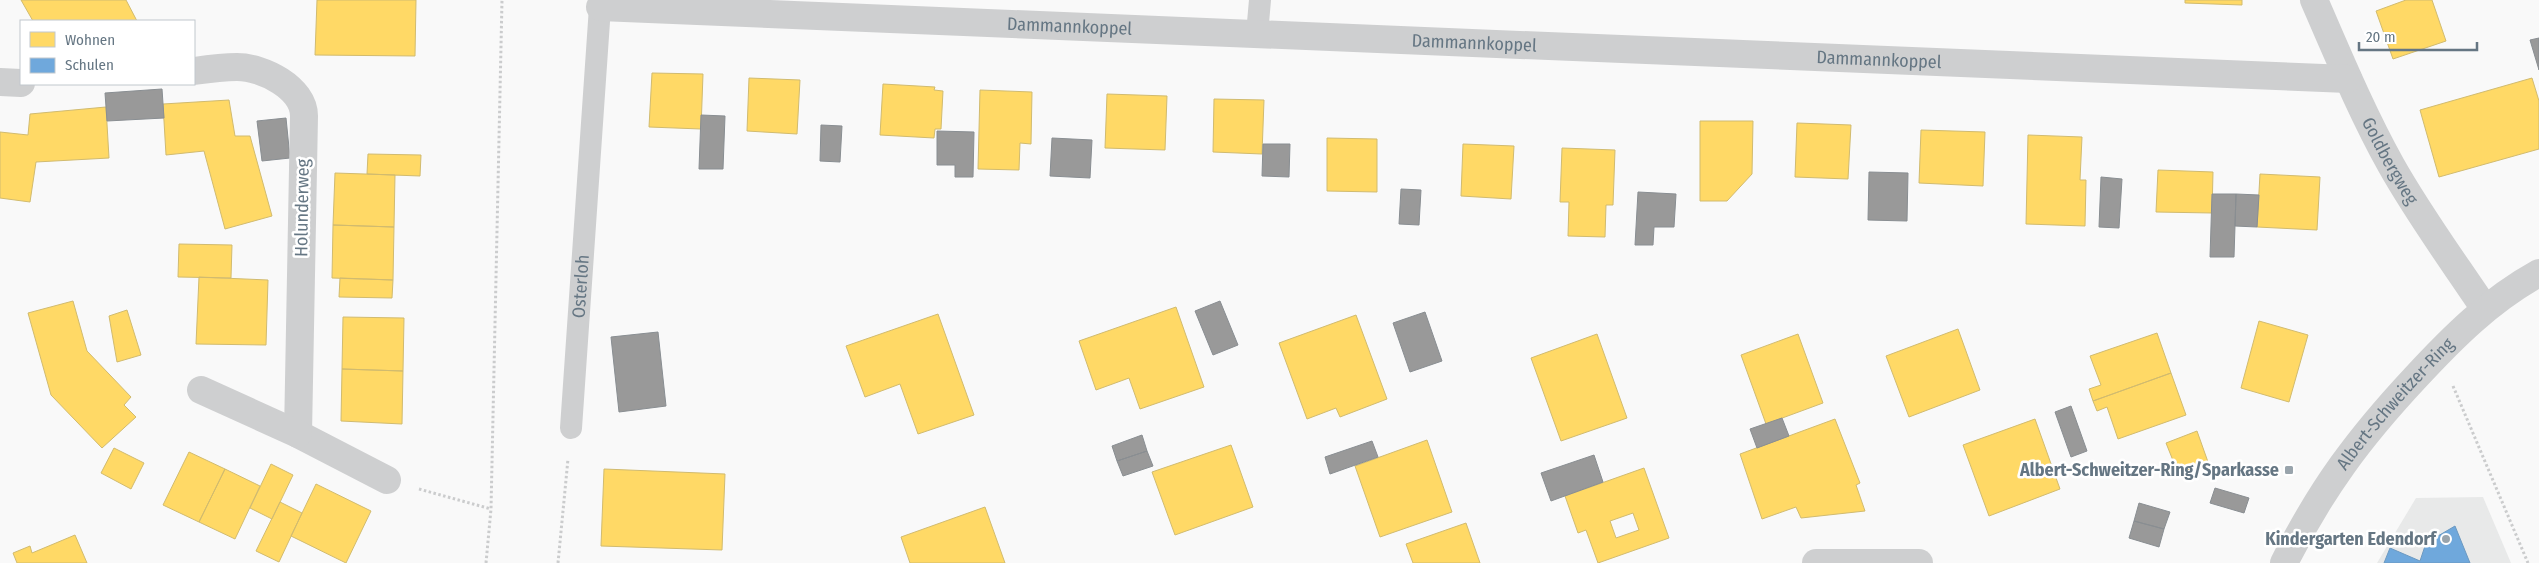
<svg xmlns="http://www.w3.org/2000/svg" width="2539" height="563" font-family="'Fira Sans Condensed',sans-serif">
  <rect width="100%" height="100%" fill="#f9f9f9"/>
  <!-- built -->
  <path fill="#e8e9e9" d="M 2483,497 L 2511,563 L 2377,563 L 2416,498 Z"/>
  <!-- homes -->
  <path fill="#ffd966" stroke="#d1bb6f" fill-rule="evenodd" d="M 21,0 L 126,0 L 137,21 L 33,21 Z
    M 317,0 L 416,0 L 415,56 L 315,55 Z
    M 2185,0 L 2242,0 L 2242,5 L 2185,3 Z
    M 2406,0 L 2432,0 L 2446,41 L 2393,59 L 2376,11 Z
    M 652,73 L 703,74 L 701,129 L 649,127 Z
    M 749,78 L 800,80 L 797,134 L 747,131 Z
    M 2532,78 L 2539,101 L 2539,149 L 2439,177 L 2420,110 Z
    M 883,84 L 935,87 L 934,90 L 943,91 L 941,129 L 935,129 L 934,138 L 880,135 Z
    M 980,90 L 1032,92 L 1031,144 L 1020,143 L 1019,170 L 978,169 Z
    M 1107,94 L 1167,96 L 1165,150 L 1105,148 Z
    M 1214,99 L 1264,100 L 1262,154 L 1213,152 Z
    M 229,100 L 235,136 L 250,136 L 272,216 L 225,229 L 204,151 L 166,155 L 163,104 Z
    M 106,107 L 109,158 L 36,162 L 30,202 L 0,198 L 0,132 L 28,135 L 30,114 Z
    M 1700,121 L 1753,121 L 1752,174 L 1727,201 L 1700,201 Z
    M 1797,123 L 1851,125 L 1848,179 L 1795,177 Z
    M 1921,130 L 1985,132 L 1983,186 L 1919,183 Z
    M 2028,135 L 2082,137 L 2080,180 L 2086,180 L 2085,226 L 2026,224 Z
    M 1327,138 L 1377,139 L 1377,192 L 1327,191 Z
    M 1463,144 L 1514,146 L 1511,199 L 1461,196 Z
    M 1562,148 L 1615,150 L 1613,205 L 1606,205 L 1605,237 L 1568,236 L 1569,202 L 1560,202 Z
    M 368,154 L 421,155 L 420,176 L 367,174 Z
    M 2158,170 L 2213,172 L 2212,213 L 2156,212 Z
    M 335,173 L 395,175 L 394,227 L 333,225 Z
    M 2260,174 L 2320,177 L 2317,230 L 2257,227 Z
    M 333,225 L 394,227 L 393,280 L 332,278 Z
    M 179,244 L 232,245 L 231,278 L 178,277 Z
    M 199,277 L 268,280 L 266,345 L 196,344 Z
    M 340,278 L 393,280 L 392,298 L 339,297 Z
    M 73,301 L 87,351 L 131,397 L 124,405 L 136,417 L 102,448 L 51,395 L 28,313 Z
    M 1176,307 L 1204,387 L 1140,409 L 1129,378 L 1096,390 L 1079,341 Z
    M 127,310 L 141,355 L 117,362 L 109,316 Z
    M 938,314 L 974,415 L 918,434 L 900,384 L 865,397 L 846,346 Z
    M 1356,315 L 1387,399 L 1340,417 L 1336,408 L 1307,419 L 1279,343 Z
    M 343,317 L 404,318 L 403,371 L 342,369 Z
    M 2259,321 L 2308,335 L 2289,402 L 2241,388 Z
    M 1958,329 L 1980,390 L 1909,417 L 1886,356 Z
    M 2157,333 L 2171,373 L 2093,401 L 2089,389 L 2101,385 L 2090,356 Z
    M 1597,334 L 1627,418 L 1561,441 L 1531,358 Z
    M 1798,334 L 1823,403 L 1766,424 L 1741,355 Z
    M 342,369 L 403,371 L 402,424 L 341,421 Z
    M 2171,373 L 2186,415 L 2118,439 L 2107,407 L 2097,411 L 2093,401 Z
    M 1835,419 L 1860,483 L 1856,485 L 1865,511 L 1801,518 L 1796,507 L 1762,519 L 1740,454 Z
    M 2035,419 L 2060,489 L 1989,516 L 1963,445 Z
    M 2197,431 L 2208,462 L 2178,473 L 2166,443 Z
    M 1427,440 L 1452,512 L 1380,537 L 1355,466 Z
    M 1231,445 L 1253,507 L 1175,535 L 1152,472 Z
    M 114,448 L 144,463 L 131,489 L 101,473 Z
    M 189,452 L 225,469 L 199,522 L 163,505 Z
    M 271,464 L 293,475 L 272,519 L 250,508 Z
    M 1644,468 L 1669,538 L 1598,563 L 1586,530 L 1578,533 L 1565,496 ZM 1633,513 L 1639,530 L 1616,538 L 1610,521 Z
    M 225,469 L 260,486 L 235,539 L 199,522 Z
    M 604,469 L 725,474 L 722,550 L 601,546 Z
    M 316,484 L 371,511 L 346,563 L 291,536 Z
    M 280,502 L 302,513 L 279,562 L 256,551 Z
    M 985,507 L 1005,563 L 910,563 L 901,537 Z
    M 1466,523 L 1480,563 L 1413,563 L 1406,544 Z
    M 75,535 L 87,563 L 17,563 L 13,553 L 30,546 L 32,553 Z"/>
  <!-- schools -->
  <path fill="#6fa8dc" stroke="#6c99c1" d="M 2455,526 L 2470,563 L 2384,563 L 2390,548 L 2420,561 L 2426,543 Z"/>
  <!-- industry -->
  <path fill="#999" stroke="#898e92" d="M 2539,38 L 2539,70 L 2530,40 Z
    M 162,89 L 164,118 L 107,121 L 105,93 Z
    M 701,115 L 725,116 L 723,169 L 699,169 Z
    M 286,118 L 290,158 L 262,161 L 257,121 Z
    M 821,125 L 842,126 L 840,162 L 820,161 Z
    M 937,131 L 974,132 L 973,177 L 955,177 L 955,165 L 937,165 Z
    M 1052,138 L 1092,140 L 1090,178 L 1050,176 Z
    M 1263,144 L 1290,144 L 1289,177 L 1262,176 Z
    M 1869,172 L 1908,173 L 1907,221 L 1868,220 Z
    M 2101,177 L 2122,179 L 2119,228 L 2099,227 Z
    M 1401,189 L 1421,190 L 1419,225 L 1399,224 Z
    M 1638,192 L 1676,194 L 1674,227 L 1654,227 L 1653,245 L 1635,245 Z
    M 2212,194 L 2236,194 L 2234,257 L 2210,257 Z
    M 2236,194 L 2259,195 L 2257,227 L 2235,226 Z
    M 1220,301 L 1238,345 L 1213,355 L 1195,311 Z
    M 1425,312 L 1442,361 L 1410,372 L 1393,323 Z
    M 658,332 L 666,406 L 619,412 L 611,337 Z
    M 2071,406 L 2087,451 L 2071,457 L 2055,412 Z
    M 1782,418 L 1789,436 L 1757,448 L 1750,429 Z
    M 1142,435 L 1147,451 L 1117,461 L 1112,446 Z
    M 1372,441 L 1378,457 L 1330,474 L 1325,457 Z
    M 1147,451 L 1153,466 L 1123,476 L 1117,461 Z
    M 1594,455 L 1603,482 L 1551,501 L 1541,473 Z
    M 2215,488 L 2249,498 L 2244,513 L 2210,503 Z
    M 2139,503 L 2170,512 L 2164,529 L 2134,521 Z
    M 2134,521 L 2164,529 L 2159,547 L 2129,538 Z"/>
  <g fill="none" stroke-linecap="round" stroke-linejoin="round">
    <!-- path -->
    <path stroke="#cbcccd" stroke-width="3" stroke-dasharray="2.5 2.5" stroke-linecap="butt" d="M 2453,386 L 2528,563
      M 419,489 L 491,509
      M 486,563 L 491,509 L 502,0
      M 558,563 L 568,459"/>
    <!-- lane -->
    <g stroke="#cecfd0" stroke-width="22">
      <path d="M 1257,34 L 1260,0"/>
      <path id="s1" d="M 571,428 L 600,7"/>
    </g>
    <!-- street -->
    <g stroke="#cecfd0" stroke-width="28">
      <path id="s2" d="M 2314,0 C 2338,55 2362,113 2391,165 C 2419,215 2453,261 2485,309"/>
      <path id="s3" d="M 600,7 L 2348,79"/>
      <path d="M 194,71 C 208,69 223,67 237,67 C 263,67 304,88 304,116 L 298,434 L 387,480"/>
      <path d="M 0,82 L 21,83"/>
      <path d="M 201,390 L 298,434"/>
      <path d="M 1816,563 L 1919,563"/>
      <path id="s4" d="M 2284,563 C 2321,489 2359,438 2415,378 C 2453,337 2490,300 2539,273"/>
    </g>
  </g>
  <!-- markers -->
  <g fill="#99a4ac" stroke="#fff" stroke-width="2">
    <rect x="2284" y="465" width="10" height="10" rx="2.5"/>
    <circle cx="2446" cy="539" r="5"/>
  </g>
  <g text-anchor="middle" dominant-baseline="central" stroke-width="5" stroke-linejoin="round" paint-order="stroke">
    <!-- street labels -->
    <g font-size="18" fill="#657683" stroke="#fff">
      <text stroke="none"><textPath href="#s3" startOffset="470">Dammannkoppel</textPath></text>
      <text stroke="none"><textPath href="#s3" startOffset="875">Dammannkoppel</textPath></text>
      <text stroke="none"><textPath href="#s3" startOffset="1280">Dammannkoppel</textPath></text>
      <text stroke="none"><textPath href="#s2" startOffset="178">Goldbergweg</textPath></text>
      <text transform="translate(302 208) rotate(-89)">Holunderweg</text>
      <text stroke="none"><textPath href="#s1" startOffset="142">Osterloh</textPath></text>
      <text stroke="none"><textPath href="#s4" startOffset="195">Albert-Schweitzer-Ring</textPath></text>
    </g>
    <!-- poi labels -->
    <g font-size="18" font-weight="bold" fill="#657683" stroke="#fff" text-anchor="end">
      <text x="2279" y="470">Albert-Schweitzer-Ring/Sparkasse</text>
      <text x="2436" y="539">Kindergarten Edendorf</text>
    </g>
  </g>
  <!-- legend -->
  <rect x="20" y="20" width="175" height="65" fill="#ffffff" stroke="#c1c8cd"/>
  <rect x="30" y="32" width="25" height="15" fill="#ffd966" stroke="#c1c8cd"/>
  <text x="65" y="45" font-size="15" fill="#657683">Wohnen</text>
  <rect x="30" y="58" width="25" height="15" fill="#6fa8dc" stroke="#c1c8cd"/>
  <text x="65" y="70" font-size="15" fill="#657683">Schulen</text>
  <!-- scale -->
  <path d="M2359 42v8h118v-8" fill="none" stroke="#657683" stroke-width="2.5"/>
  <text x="2366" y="42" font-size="15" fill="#657683" stroke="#ffffff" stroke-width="4" paint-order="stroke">20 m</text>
</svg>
